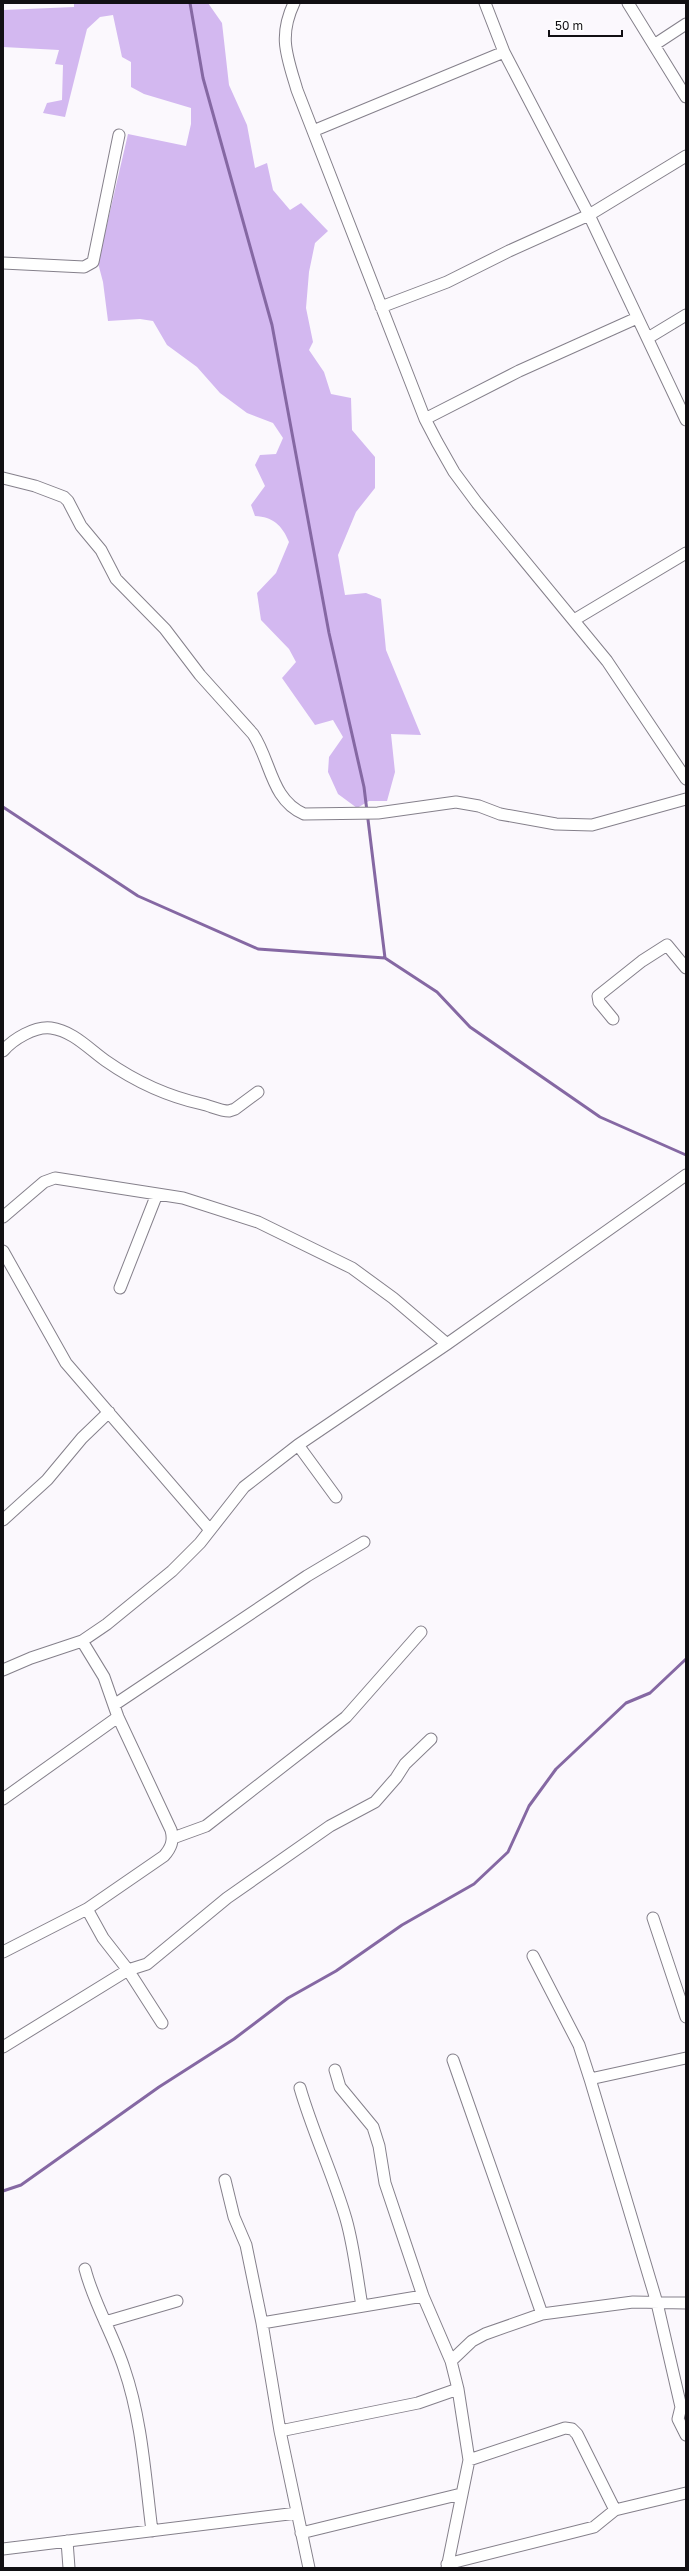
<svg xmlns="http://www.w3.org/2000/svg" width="689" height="2571" font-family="'Golos Text',sans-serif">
  <rect width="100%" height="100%" fill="#fbf8fd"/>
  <!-- green -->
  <path fill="#d3b8f0" d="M 74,3 L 208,3 L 222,23 L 229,85 L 247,125 L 255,168 L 267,163 L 273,190 L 290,210 L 301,203 L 328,231 L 315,243 L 309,272 L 306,308 L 313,342 L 309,350 L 324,372 L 331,394 L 351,398 L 352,430 L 375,457 L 375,488 L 356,512 L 338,555 L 345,595 L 366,593 L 381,599 L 386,650 L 421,735 L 391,734 L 395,772 L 387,801 L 369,801 L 357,808 L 338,794 L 328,772 L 329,757 L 343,737 L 333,720 L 315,725 L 282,678 L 296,662 L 289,649 L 261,620 L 257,593 L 276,573 L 289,542 C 282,525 273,517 255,516 L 251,505 L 265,486 L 255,465 L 260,455 L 276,454 L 283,438 L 273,423 L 247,413 L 220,393 L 197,367 L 167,345 L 153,321 L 140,319 L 108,321 L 103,282 L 98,263 L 128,134 L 186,146 L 191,124 L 191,108 L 144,94 L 131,87 L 131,62 L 122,57 L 113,15 L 100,17 L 87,29 L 65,117 L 43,113 L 47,103 L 62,100 L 63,65 L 55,64 L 59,50 L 3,47 L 3,10 L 74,7 Z"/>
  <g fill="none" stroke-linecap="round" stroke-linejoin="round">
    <!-- stream -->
    <path stroke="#8568a3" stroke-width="3" d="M 190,3 L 203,78 L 272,325 L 329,633 L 364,787 L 385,958
      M 3,807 L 138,896 L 258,949 L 385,958 L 437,992 L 470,1027 L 600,1117 L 686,1155
      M 3,2191 L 21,2185 L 159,2087 L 234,2039 L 288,1998 L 336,1971 L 402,1925 L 474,1884 L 508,1852 L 529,1806 L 556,1769 L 626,1703 L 650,1693 L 686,1659"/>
    <!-- minor casing -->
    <g stroke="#85808b" stroke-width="13">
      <path id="minor" d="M 294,3 C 278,37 287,56 297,90 L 425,419 L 437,442 L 454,472 L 477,503 L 607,661 L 686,779
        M 485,3 L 504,52 L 589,215 L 686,420
        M 628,3 L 686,97
        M 654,45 L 686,24
        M 313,131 L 504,52
        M 3,263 L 84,267 L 93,262 L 119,135
        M 381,307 L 447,282 L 509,251 L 589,215 L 686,156
        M 648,338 L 686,315
        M 425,419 L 519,371 L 637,318
        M 3,478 L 35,486 L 64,497 L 68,501 L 81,526 L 101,550 L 116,579 L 165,629 L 200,675 L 253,734 C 271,761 271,800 304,814 L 378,813 L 456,802 L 479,806 L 500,814 L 556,824 L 592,825 L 686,799
        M 574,620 L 686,553
        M 613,1019 L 599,1002 L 598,996 L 642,961 L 667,945 L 686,968
        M 3,1051 C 13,1039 35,1026 51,1028 C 73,1031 89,1049 106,1061 C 136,1082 166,1096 202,1104 C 211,1106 220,1111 229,1111 L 235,1109 L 258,1092
        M 3,1217 L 44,1182 L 55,1178 L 183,1198 L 258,1222 L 352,1268 L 393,1298 L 447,1344
        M 3,1251 L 66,1363 L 210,1530
        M 120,1288 L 157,1194
        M 298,1445 L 447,1344 L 686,1175
        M 3,1520 L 47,1480 L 82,1438 L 109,1412
        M 82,1641 L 104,1677 L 118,1717 L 171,1830 C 174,1841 171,1848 164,1856 L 87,1909 L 103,1938 L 128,1970 L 147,1964 L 227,1898 L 330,1826 L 375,1802 L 396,1778 L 405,1764 L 431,1739
        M 3,1670 L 31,1658 L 82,1641 L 107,1624 L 172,1571 L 200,1543 L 244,1487 L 298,1445 L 336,1497
        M 114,1705 L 307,1576 L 364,1542
        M 3,1799 L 118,1717
        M 173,1838 L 206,1826 L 346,1717 L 421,1632
        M 653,1918 L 686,2017
        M 3,1952 L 87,1909
        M 533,1956 L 579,2045 L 590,2079 L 657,2303 L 681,2407 L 678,2419 L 686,2435
        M 3,2047 L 128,1970 L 162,2023
        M 453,2060 L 542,2314
        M 335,2070 L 340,2087 L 373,2127 L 379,2146 L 385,2183 L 423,2296 L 451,2361 L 458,2389 L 469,2460 L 447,2568
        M 590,2079 L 686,2058
        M 300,2088 C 313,2133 333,2174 346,2219 C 354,2247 357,2277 362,2306
        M 225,2180 L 234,2217 L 246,2245 L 262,2323 L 280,2431 L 309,2568
        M 85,2269 C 94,2304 113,2334 124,2368 C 142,2420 145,2476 152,2531
        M 105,2322 L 177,2301
        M 262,2323 L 423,2296
        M 451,2361 L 472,2341 L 485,2334 L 542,2314 L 633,2302 L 686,2303
        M 280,2431 L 418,2403 L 458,2389
        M 615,2510 L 686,2493
        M 301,2533 L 461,2494
        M 67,2541 L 69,2568
        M 3,2549 L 297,2513
        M 447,2564 L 594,2527 L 615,2510 L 577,2434 L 572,2429 L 565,2428 L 469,2460"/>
    </g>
    <!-- minor -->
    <use href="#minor" stroke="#fff" stroke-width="11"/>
  </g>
  <!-- border -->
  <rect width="689" height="2571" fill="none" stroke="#110f13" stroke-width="8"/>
  <!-- scale -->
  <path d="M549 30v6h73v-6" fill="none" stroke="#110f13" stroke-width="2"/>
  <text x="555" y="30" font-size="12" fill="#110f13" stroke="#ffffff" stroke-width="3" paint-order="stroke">50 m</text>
</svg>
